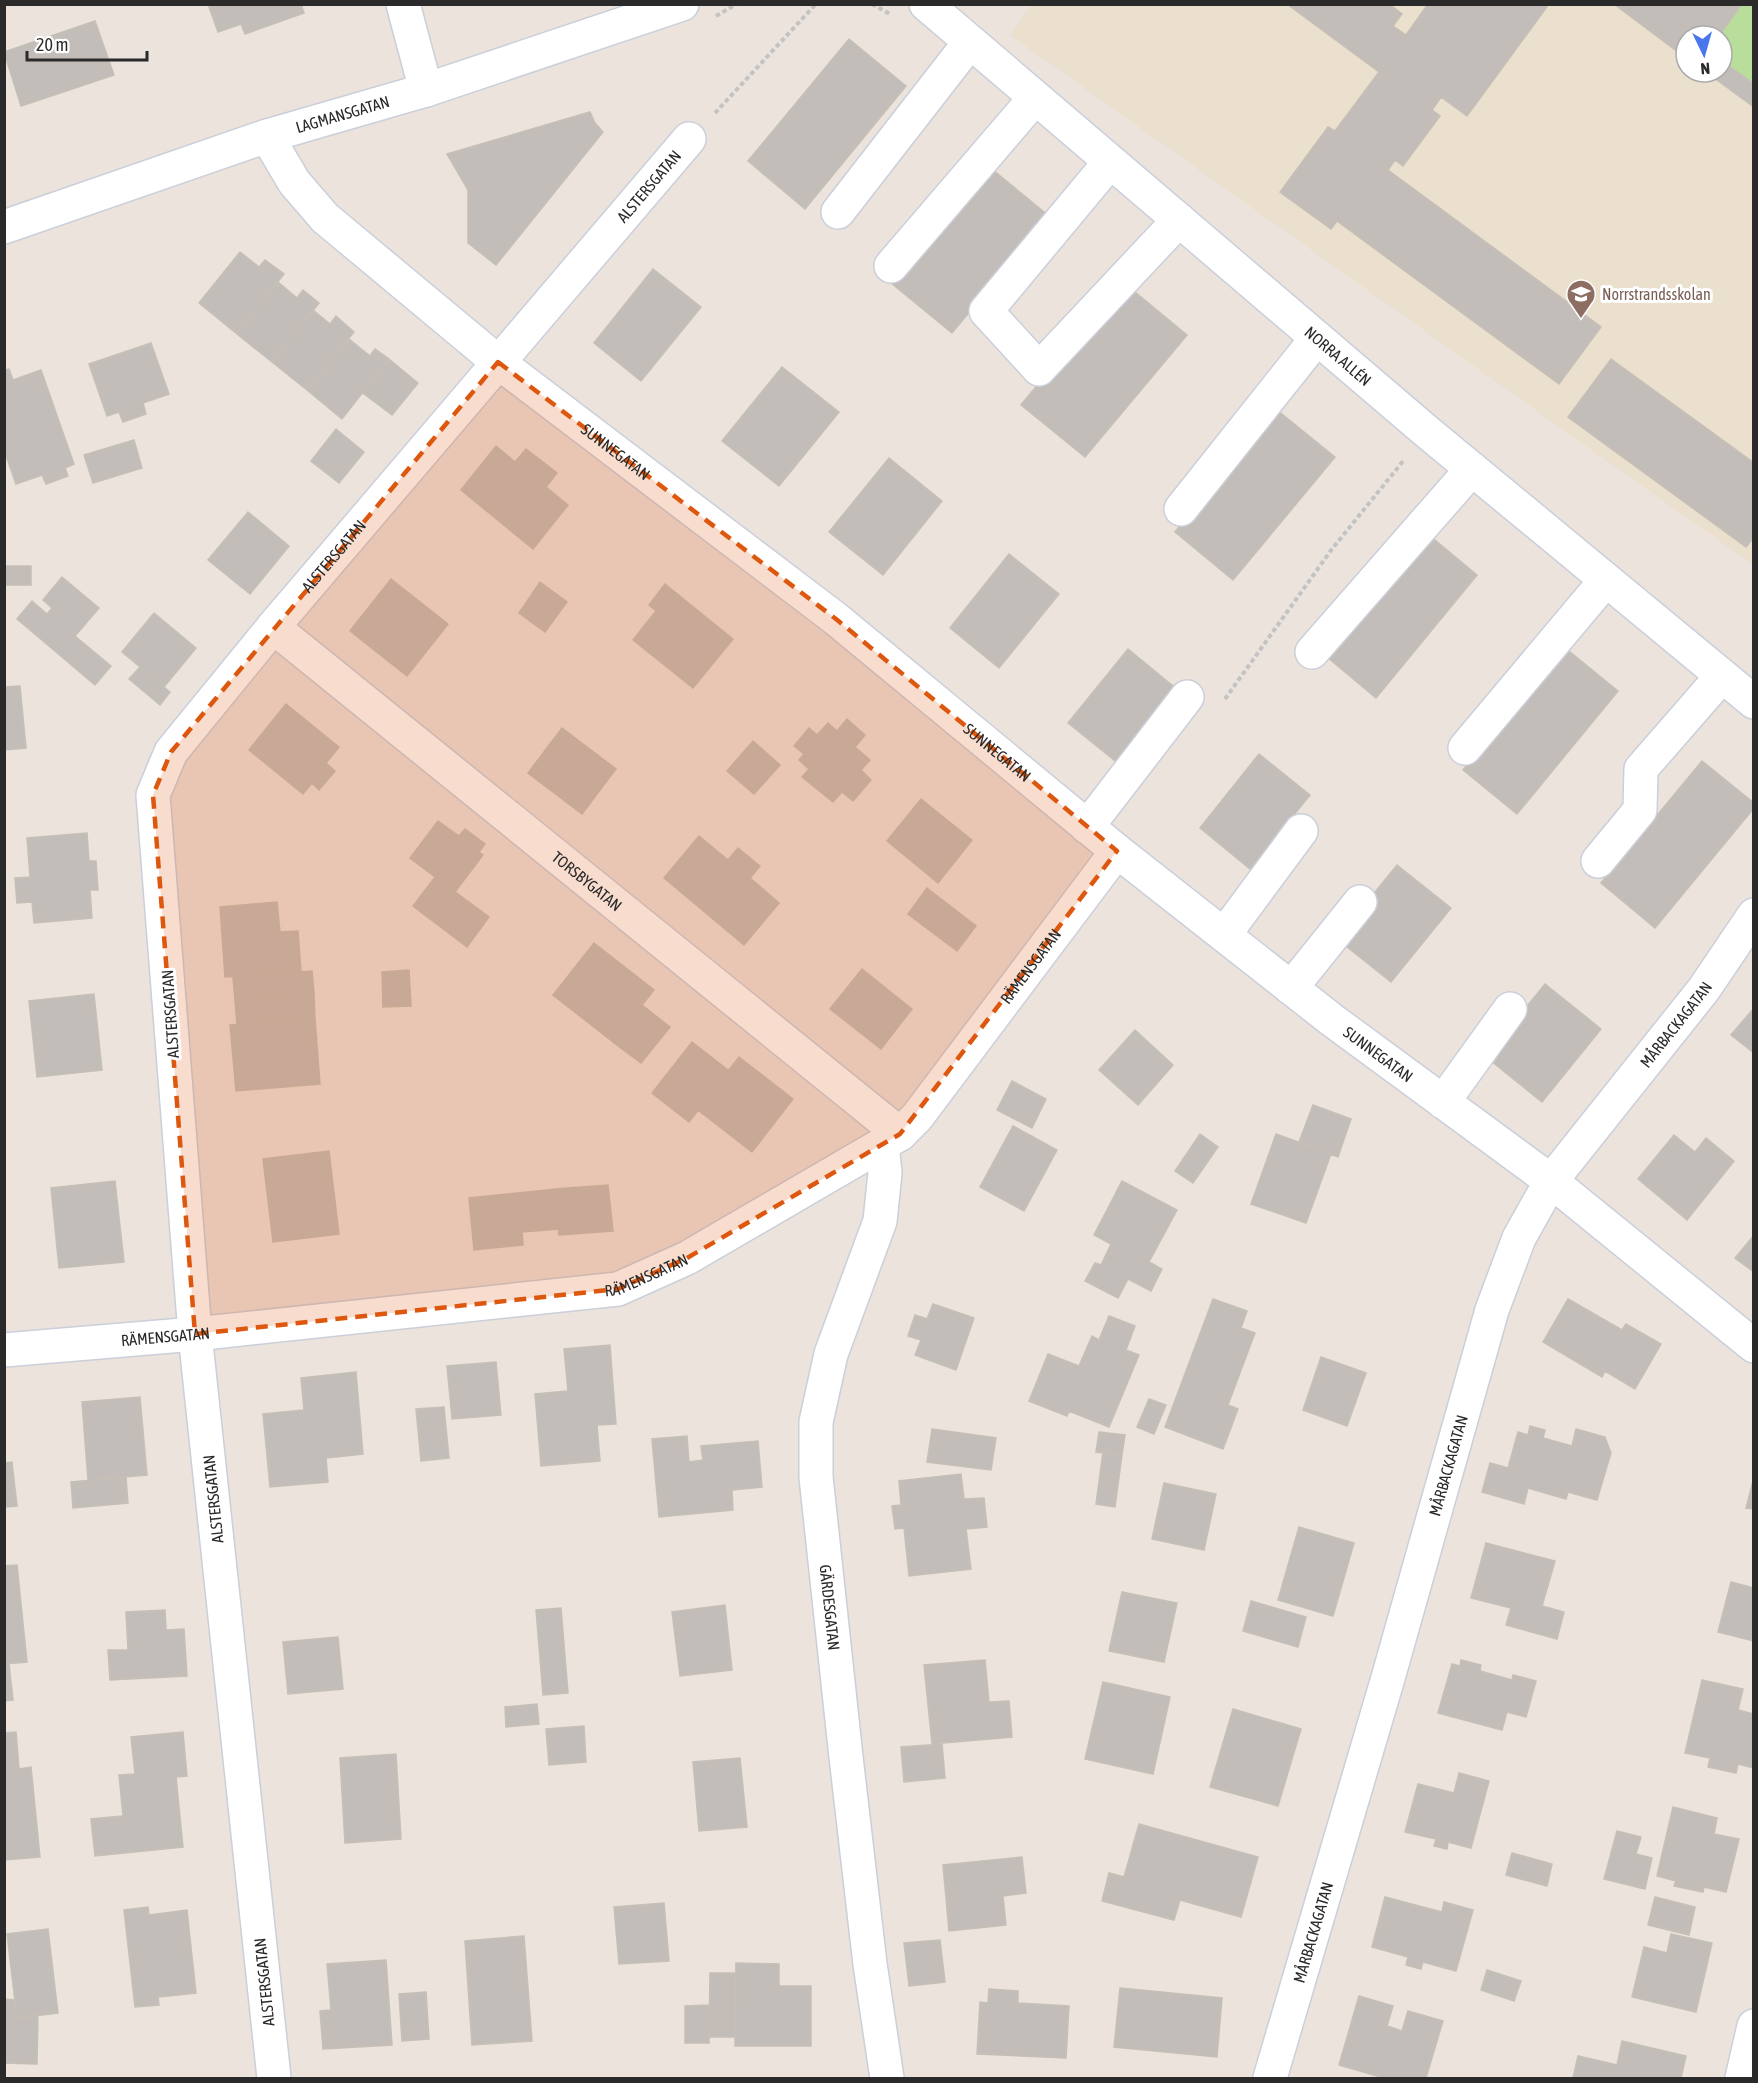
<svg xmlns="http://www.w3.org/2000/svg" width="1758" height="2083" font-family="'Asap Condensed',sans-serif">
  <rect width="100%" height="100%" fill="#ebe3dc"/>
  <!-- education -->
  <path fill="#ebdfcd" fill-rule="evenodd" d="M 1032,4 L 1753,5 L 1753,565 L 1010,35 ZM 1686,36 L 1722,36 L 1722,72 L 1686,72 Z"/>
  <!-- green -->
  <path fill="#b9de9c" d="M 1742,5 L 1753,5 L 1753,84 L 1722,61 L 1722,36 L 1719,36 Z"/>
  <!-- building -->
  <path fill="#c3bdb9" stroke="#c6bfb6" stroke-width="1.5" d="M 208,4 L 301,4 L 304,13 L 245,34 L 241,24 L 218,32 Z
    M 1287,4 L 1389,4 L 1402,14 L 1393,26 L 1406,35 L 1428,4 L 1549,4 L 1467,116 L 1441,97 L 1432,110 L 1440,116 L 1403,166 L 1395,160 L 1388,170 L 1601,327 L 1559,384 L 1337,221 L 1331,229 L 1280,192 L 1328,127 L 1335,131 L 1379,72 Z
    M 1614,4 L 1742,4 L 1719,36 L 1686,36 L 1686,58 Z
    M 95,21 L 114,75 L 21,106 L 4,52 Z
    M 849,39 L 906,86 L 805,209 L 748,161 Z
    M 1722,61 L 1754,84 L 1754,107 L 1706,72 L 1722,72 Z
    M 590,112 L 595,123 L 603,132 L 496,265 L 468,243 L 468,190 L 447,154 Z
    M 988,166 L 1049,216 L 952,333 L 891,283 Z
    M 240,252 L 259,267 L 265,260 L 284,274 L 237,334 L 199,303 Z
    M 653,269 L 701,307 L 641,381 L 594,343 Z
    M 278,282 L 297,298 L 303,290 L 319,303 L 272,362 L 237,334 Z
    M 1123,282 L 1187,335 L 1085,457 L 1021,405 Z
    M 313,310 L 330,324 L 336,316 L 354,332 L 307,390 L 272,362 Z
    M 349,339 L 370,356 L 375,349 L 389,359 L 342,419 L 307,390 Z
    M 151,343 L 169,394 L 143,403 L 146,414 L 123,422 L 119,412 L 107,416 L 89,364 Z
    M 389,359 L 418,383 L 392,415 L 363,393 Z
    M 1611,359 L 1754,463 L 1754,537 L 1746,547 L 1568,417 Z
    M 782,367 L 839,412 L 779,486 L 722,441 Z
    M 9,369 L 13,380 L 41,370 L 74,464 L 65,468 L 68,476 L 46,484 L 42,475 L 16,484 L 4,450 L 4,370 Z
    M 1277,410 L 1335,457 L 1233,580 L 1175,532 Z
    M 336,429 L 364,452 L 339,483 L 311,461 Z
    M 134,440 L 142,468 L 93,483 L 84,455 Z
    M 496,446 L 515,462 L 526,449 L 557,473 L 546,487 L 568,505 L 533,549 L 461,490 Z
    M 889,458 L 942,501 L 883,575 L 829,532 Z
    M 248,512 L 289,546 L 250,594 L 208,560 Z
    M 1423,530 L 1477,575 L 1376,698 L 1321,652 Z
    M 1009,554 L 1059,594 L 999,668 L 950,628 Z
    M 4,566 L 31,566 L 31,585 L 4,585 Z
    M 62,577 L 99,608 L 75,636 L 111,666 L 95,685 L 17,619 L 32,601 L 47,614 L 52,608 L 43,600 Z
    M 391,579 L 448,624 L 407,676 L 350,631 Z
    M 540,582 L 567,602 L 545,632 L 519,613 Z
    M 665,584 L 733,639 L 693,688 L 633,640 L 656,611 L 649,605 Z
    M 154,613 L 196,648 L 164,687 L 122,652 Z
    M 1564,647 L 1618,691 L 1517,814 L 1463,770 Z
    M 1128,649 L 1178,690 L 1119,764 L 1068,723 Z
    M 140,667 L 170,692 L 160,705 L 129,679 Z
    M 20,686 L 26,748 L 4,750 L 4,687 Z
    M 286,704 L 339,747 L 326,763 L 335,771 L 319,790 L 312,783 L 303,794 L 249,750 Z
    M 847,719 L 865,735 L 855,747 L 870,760 L 861,770 L 871,780 L 853,801 L 842,792 L 833,802 L 802,777 L 809,769 L 799,760 L 804,754 L 794,746 L 809,728 L 817,735 L 828,723 L 837,731 Z
    M 562,728 L 616,769 L 582,814 L 528,773 Z
    M 753,741 L 780,765 L 754,794 L 727,771 Z
    M 1259,754 L 1310,795 L 1250,869 L 1200,828 Z
    M 1702,761 L 1754,803 L 1754,808 L 1655,928 L 1601,883 Z
    M 921,799 L 972,840 L 938,883 L 887,841 Z
    M 438,821 L 459,836 L 465,829 L 485,844 L 479,852 L 483,855 L 455,892 L 410,858 Z
    M 87,833 L 89,861 L 96,861 L 98,890 L 90,890 L 92,918 L 34,923 L 32,902 L 17,903 L 15,878 L 30,877 L 27,838 Z
    M 699,836 L 728,860 L 738,848 L 760,866 L 750,878 L 779,903 L 744,945 L 664,878 Z
    M 1397,865 L 1451,908 L 1391,982 L 1337,939 Z
    M 435,877 L 489,917 L 467,947 L 413,906 Z
    M 927,888 L 976,926 L 957,951 L 908,914 Z
    M 277,902 L 280,932 L 298,931 L 301,972 L 225,977 L 220,907 Z
    M 594,943 L 654,990 L 613,1042 L 553,995 Z
    M 862,969 L 912,1009 L 881,1049 L 830,1009 Z
    M 409,970 L 411,1006 L 383,1007 L 382,972 Z
    M 312,971 L 314,994 L 235,1000 L 233,977 Z
    M 1545,984 L 1601,1029 L 1542,1102 L 1486,1057 Z
    M 94,994 L 102,1070 L 37,1077 L 29,1001 Z
    M 314,994 L 315,1019 L 237,1025 L 235,1000 Z
    M 642,1005 L 670,1027 L 641,1063 L 613,1042 Z
    M 1754,1008 L 1754,1053 L 1731,1035 Z
    M 315,1019 L 320,1084 L 236,1091 L 230,1025 Z
    M 1135,1030 L 1173,1065 L 1138,1105 L 1099,1070 Z
    M 692,1042 L 729,1071 L 689,1122 L 652,1093 Z
    M 739,1057 L 793,1099 L 752,1152 L 698,1110 Z
    M 1012,1081 L 1046,1099 L 1032,1128 L 997,1110 Z
    M 1313,1105 L 1351,1119 L 1338,1157 L 1299,1142 Z
    M 1013,1126 L 1057,1150 L 1024,1211 L 980,1187 Z
    M 1200,1134 L 1218,1147 L 1193,1183 L 1175,1171 Z
    M 1276,1134 L 1331,1154 L 1306,1223 L 1251,1204 Z
    M 1674,1135 L 1695,1152 L 1706,1138 L 1734,1161 L 1687,1220 L 1638,1179 Z
    M 329,1151 L 339,1234 L 273,1242 L 263,1159 Z
    M 115,1181 L 124,1262 L 59,1268 L 51,1188 Z
    M 1122,1181 L 1177,1210 L 1149,1262 L 1162,1269 L 1151,1291 L 1128,1279 L 1118,1298 L 1085,1281 L 1095,1263 L 1101,1265 L 1111,1244 L 1094,1235 Z
    M 608,1185 L 613,1231 L 559,1235 L 555,1189 Z
    M 555,1189 L 559,1229 L 522,1232 L 523,1245 L 474,1250 L 469,1198 Z
    M 1754,1235 L 1754,1272 L 1735,1258 Z
    M 1213,1299 L 1247,1311 L 1241,1328 L 1255,1333 L 1228,1405 L 1238,1409 L 1223,1449 L 1165,1427 Z
    M 1568,1299 L 1622,1330 L 1626,1324 L 1661,1344 L 1635,1389 L 1605,1371 L 1602,1377 L 1543,1342 Z
    M 933,1304 L 974,1318 L 956,1370 L 915,1355 L 921,1340 L 908,1336 L 915,1315 L 927,1319 Z
    M 1109,1316 L 1135,1326 L 1126,1350 L 1139,1355 L 1109,1427 L 1069,1411 L 1067,1416 L 1029,1401 L 1048,1354 L 1079,1366 L 1092,1336 L 1099,1340 Z
    M 610,1345 L 616,1424 L 597,1425 L 600,1461 L 541,1466 L 535,1394 L 568,1391 L 564,1349 Z
    M 1321,1357 L 1366,1373 L 1347,1426 L 1303,1410 Z
    M 496,1362 L 501,1415 L 452,1419 L 447,1366 Z
    M 356,1372 L 363,1454 L 326,1458 L 328,1482 L 270,1487 L 263,1414 L 304,1410 L 301,1378 Z
    M 140,1397 L 147,1475 L 88,1480 L 82,1402 Z
    M 1149,1399 L 1166,1405 L 1154,1434 L 1137,1427 Z
    M 444,1407 L 449,1458 L 421,1461 L 416,1409 Z
    M 1530,1426 L 1545,1430 L 1543,1438 L 1572,1446 L 1576,1429 L 1605,1437 L 1611,1453 L 1597,1500 L 1568,1492 L 1566,1499 L 1528,1488 L 1524,1504 L 1482,1492 L 1490,1463 L 1508,1468 L 1518,1432 L 1528,1435 Z
    M 932,1429 L 996,1438 L 991,1470 L 927,1462 Z
    M 1099,1432 L 1125,1435 L 1122,1455 L 1096,1452 Z
    M 687,1436 L 689,1462 L 703,1460 L 701,1446 L 758,1441 L 762,1487 L 732,1490 L 733,1510 L 659,1517 L 652,1439 Z
    M 1103,1452 L 1122,1455 L 1115,1507 L 1096,1504 Z
    M 12,1462 L 17,1506 L 4,1507 L 4,1463 Z
    M 961,1474 L 964,1499 L 984,1498 L 987,1527 L 966,1529 L 971,1569 L 909,1576 L 904,1528 L 895,1529 L 892,1506 L 901,1505 L 899,1481 Z
    M 126,1477 L 128,1503 L 73,1508 L 71,1482 Z
    M 1754,1477 L 1754,1509 L 1746,1508 Z
    M 1164,1483 L 1216,1494 L 1204,1550 L 1152,1539 Z
    M 1299,1527 L 1354,1543 L 1333,1616 L 1278,1600 Z
    M 1486,1543 L 1555,1561 L 1542,1606 L 1564,1612 L 1557,1639 L 1506,1625 L 1511,1608 L 1471,1598 Z
    M 17,1565 L 27,1662 L 4,1664 L 4,1566 Z
    M 1731,1582 L 1754,1588 L 1754,1641 L 1718,1632 Z
    M 1122,1592 L 1177,1603 L 1164,1662 L 1109,1651 Z
    M 1251,1601 L 1306,1617 L 1298,1647 L 1243,1631 Z
    M 725,1605 L 732,1670 L 680,1676 L 672,1612 Z
    M 561,1608 L 568,1693 L 543,1695 L 536,1610 Z
    M 165,1610 L 166,1630 L 184,1629 L 187,1676 L 110,1680 L 108,1650 L 128,1650 L 126,1612 Z
    M 338,1637 L 343,1689 L 288,1694 L 283,1642 Z
    M 985,1660 L 989,1702 L 1009,1701 L 1012,1737 L 932,1744 L 924,1665 Z
    M 1461,1660 L 1481,1665 L 1480,1671 L 1512,1680 L 1513,1675 L 1536,1681 L 1526,1717 L 1507,1712 L 1502,1730 L 1438,1713 L 1452,1664 L 1460,1666 Z
    M 4,1664 L 9,1664 L 13,1700 L 4,1701 Z
    M 1702,1680 L 1743,1689 L 1738,1710 L 1754,1714 L 1754,1768 L 1738,1764 L 1736,1773 L 1708,1767 L 1710,1758 L 1685,1753 Z
    M 1103,1682 L 1170,1697 L 1153,1774 L 1085,1759 Z
    M 537,1704 L 539,1724 L 506,1727 L 505,1707 Z
    M 1233,1709 L 1301,1729 L 1278,1806 L 1210,1787 Z
    M 584,1726 L 586,1762 L 549,1765 L 546,1729 Z
    M 16,1732 L 19,1769 L 31,1767 L 40,1857 L 4,1860 L 4,1733 Z
    M 183,1732 L 187,1776 L 176,1777 L 183,1847 L 95,1856 L 91,1819 L 123,1816 L 119,1775 L 135,1774 L 131,1737 Z
    M 942,1744 L 945,1778 L 904,1782 L 901,1747 Z
    M 396,1754 L 401,1839 L 345,1843 L 340,1758 Z
    M 740,1758 L 747,1827 L 699,1831 L 693,1762 Z
    M 1459,1773 L 1489,1781 L 1471,1848 L 1448,1842 L 1447,1849 L 1434,1846 L 1436,1839 L 1405,1832 L 1418,1784 L 1454,1793 Z
    M 1673,1807 L 1717,1818 L 1714,1834 L 1739,1839 L 1726,1892 L 1704,1887 L 1703,1892 L 1674,1886 L 1676,1881 L 1657,1876 Z
    M 1139,1824 L 1258,1857 L 1241,1917 L 1180,1900 L 1174,1920 L 1102,1901 L 1109,1873 L 1124,1877 Z
    M 1617,1831 L 1641,1837 L 1636,1854 L 1652,1858 L 1645,1889 L 1604,1879 Z
    M 1512,1853 L 1552,1864 L 1547,1886 L 1506,1875 Z
    M 1022,1857 L 1026,1893 L 1003,1896 L 1006,1925 L 949,1931 L 943,1865 Z
    M 1385,1897 L 1442,1912 L 1444,1902 L 1473,1910 L 1456,1971 L 1423,1962 L 1421,1969 L 1406,1965 L 1408,1957 L 1372,1947 Z
    M 1655,1897 L 1695,1907 L 1689,1935 L 1648,1925 Z
    M 664,1903 L 669,1961 L 619,1964 L 614,1907 Z
    M 148,1907 L 149,1915 L 187,1910 L 196,1993 L 158,1997 L 159,2005 L 135,2007 L 124,1910 Z
    M 48,1929 L 58,2013 L 17,2018 L 7,1934 Z
    M 1671,1934 L 1712,1943 L 1696,2012 L 1632,1997 L 1644,1947 L 1667,1953 Z
    M 524,1936 L 532,2041 L 472,2045 L 465,1941 Z
    M 940,1940 L 945,1982 L 909,1986 L 904,1943 Z
    M 386,1960 L 392,2045 L 323,2049 L 320,2011 L 331,2010 L 327,1964 Z
    M 736,1963 L 779,1964 L 779,1986 L 811,1986 L 811,2046 L 735,2046 Z
    M 1487,1970 L 1521,1981 L 1514,2001 L 1481,1990 Z
    M 710,1973 L 735,1973 L 735,2037 L 709,2037 Z
    M 1120,1988 L 1222,1998 L 1217,2057 L 1114,2047 Z
    M 989,1989 L 1018,1991 L 1018,2003 L 1069,2006 L 1066,2058 L 977,2054 L 980,2002 L 988,2003 Z
    M 426,1992 L 429,2039 L 402,2041 L 399,1994 Z
    M 1359,1996 L 1393,2006 L 1387,2026 L 1402,2031 L 1408,2011 L 1443,2021 L 1426,2078 L 1384,2078 L 1339,2065 Z
    M 4,1999 L 14,2000 L 17,2018 L 38,2015 L 37,2064 L 4,2063 Z
    M 709,2005 L 709,2043 L 685,2043 L 685,2006 Z
    M 1622,2041 L 1686,2056 L 1681,2078 L 1573,2078 L 1578,2056 L 1617,2065 Z"/>
  <g fill="none" stroke-linecap="round" stroke-linejoin="round">
    <!-- minor casing -->
    <g stroke="#cbcfda" stroke-width="36">
      <g id="minor">
        <path d="M 403,4 L 426,90"/>
        <path id="s1" d="M 926,4 L 1426,431 L 1754,702"/>
        <path id="s2" d="M 267,136 L 294,182 L 325,218 L 498,362 L 836,619 L 1117,851 L 1332,1020 L 1551,1181 L 1754,1346"/>
        <path d="M 1110,162 L 986,311 L 1039,369 L 1179,220"/>
        <path d="M 838,212 L 970,42"/>
        <path id="s3" d="M 4,227 L 267,136 L 426,90 L 682,4"/>
        <path d="M 891,266 L 1035,98"/>
        <path d="M 1181,509 L 1317,338"/>
        <path id="s4" d="M 273,627 L 900,1134"/>
        <path d="M 1312,652 L 1472,469"/>
        <path d="M 1465,748 L 1606,580"/>
        <path d="M 1087,827 L 1187,697"/>
        <path d="M 1598,861 L 1640,810 L 1641,769 L 1722,676"/>
        <path d="M 1224,935 L 1301,831"/>
        <path d="M 1291,988 L 1360,902"/>
        <path d="M 1443,1102 L 1510,1009"/>
        <path id="s5" d="M 882,1145 L 885,1173 L 880,1221 L 831,1354 L 816,1422 L 816,1477 L 846,1757 L 870,1964 L 887,2078"/>
        <path id="s6" d="M 4,1350 L 195,1334 L 618,1289 L 687,1258 L 900,1134 L 917,1117 L 1117,851"/>
        <path id="s7" d="M 274,2078 L 195,1334 L 153,795 L 171,752 L 273,627 L 689,139"/>
        <path id="s8" d="M 1270,2078 L 1388,1678 L 1492,1310 L 1519,1238 L 1551,1181 L 1704,989 L 1754,915"/>
        <path d="M 1742,2078 L 1754,2026"/>
      </g>
    </g>
    <!-- path -->
    <path stroke="#c3c3c3" stroke-width="4" stroke-dasharray="4.5 3" stroke-linecap="butt" d="M 872,4 L 890,14
      M 716,16 L 737,4
      M 715,113 L 816,4
      M 1225,699 L 1332,549 L 1404,460"/>
    <!-- minor -->
    <use href="#minor" stroke="#fff" stroke-width="33"/>
  </g>
  <!-- marked area -->
  <path fill="#de570e" fill-opacity="0.2" stroke="#de570e" stroke-width="4.5" stroke-dasharray="12 8" stroke-linejoin="round" d="M 498,362 L 836,619 L 1117,851 L 900,1134 L 687,1258 L 618,1289 L 195,1334 L 153,795 L 171,752 Z"/>
  <!-- icons -->
  <defs>
    <g id="school-pin" transform="scale(1.5)"><path d="M0 17L-7.5 6A9.5 9.5 0 1 1 7.5 6Z" fill="#8d6e63" stroke="#fff"/><path d="M0-5L7-2L0 1L-7-2ZM-4 1L0 2.5L4 1V4Q0 6-4 4Z" fill="#fff"/></g>
  </defs>
  <g fill-rule="evenodd">
    <use href="#school-pin" x="1581" y="294"/>
  </g>
  <g text-anchor="middle" dominant-baseline="central" stroke-width="6" stroke-linejoin="round" paint-order="stroke">
    <!-- street labels -->
    <g font-size="16" fill="#2a2a2a" stroke="#fff">
      <text stroke="none"><textPath href="#s3" startOffset="357">LAGMANSGATAN</textPath></text>
      <text stroke="none"><textPath href="#s7" startOffset="2076">ALSTERSGATAN</textPath></text>
      <text stroke="none"><textPath href="#s1" startOffset="542">NORRA ALLÉN</textPath></text>
      <text stroke="none"><textPath href="#s2" startOffset="474">SUNNEGATAN</textPath></text>
      <text stroke="none"><textPath href="#s7" startOffset="1590">ALSTERSGATAN</textPath></text>
      <text stroke="none"><textPath href="#s2" startOffset="960">SUNNEGATAN</textPath></text>
      <text stroke="none"><textPath href="#s4" startOffset="404">TORSBYGATAN</textPath></text>
      <text stroke="none"><textPath href="#s6" startOffset="1152">RÄMENSGATAN</textPath></text>
      <text transform="translate(170 1014) rotate(-94)">ALSTERSGATAN</text>
      <text stroke="none"><textPath href="#s8" startOffset="1142">MÅRBACKAGATAN</textPath></text>
      <text stroke="none"><textPath href="#s2" startOffset="1446">SUNNEGATAN</textPath></text>
      <text stroke="none"><textPath href="#s6" startOffset="648">RÄMENSGATAN</textPath></text>
      <text stroke="none"><textPath href="#s6" startOffset="162">RÄMENSGATAN</textPath></text>
      <text stroke="none"><textPath href="#s8" startOffset="638">MÅRBACKAGATAN</textPath></text>
      <text transform="translate(213 1499) rotate(-96)">ALSTERSGATAN</text>
      <text stroke="none"><textPath href="#s5" startOffset="474">GÄRDESGATAN</textPath></text>
      <text stroke="none"><textPath href="#s8" startOffset="152">MÅRBACKAGATAN</textPath></text>
      <text transform="translate(264 1982) rotate(-96)">ALSTERSGATAN</text>
    </g>
    <!-- education labels -->
    <g font-size="16" fill="#785e54" stroke="#fff" text-anchor="start">
      <text x="1602" y="294">Norrstrandsskolan</text>
    </g>
  </g>
  <!-- border -->
  <rect width="1758" height="2083" fill="none" stroke="#2a2a2a" stroke-width="12"/>
  <!-- north arrow -->
  <g transform="translate(1704 54) rotate(175)"><circle r="28" fill="#ffffff" stroke="#aaaaaa" stroke-width="1.5"/>
  <path d="M0-4.5L10 22L0 15L-10 22Z" fill="#4776ee"/>
  <text y="-9" font-size="16" font-weight="bold" text-anchor="middle" fill="#2a2a2a">N</text>
  </g>
  <!-- scale -->
  <path d="M27 51v9h120v-9" fill="none" stroke="#2a2a2a" stroke-width="3"/>
  <text x="36" y="51" font-size="18" fill="#2a2a2a" stroke="#ffffff" stroke-width="4.5" paint-order="stroke">20 m</text>
</svg>
